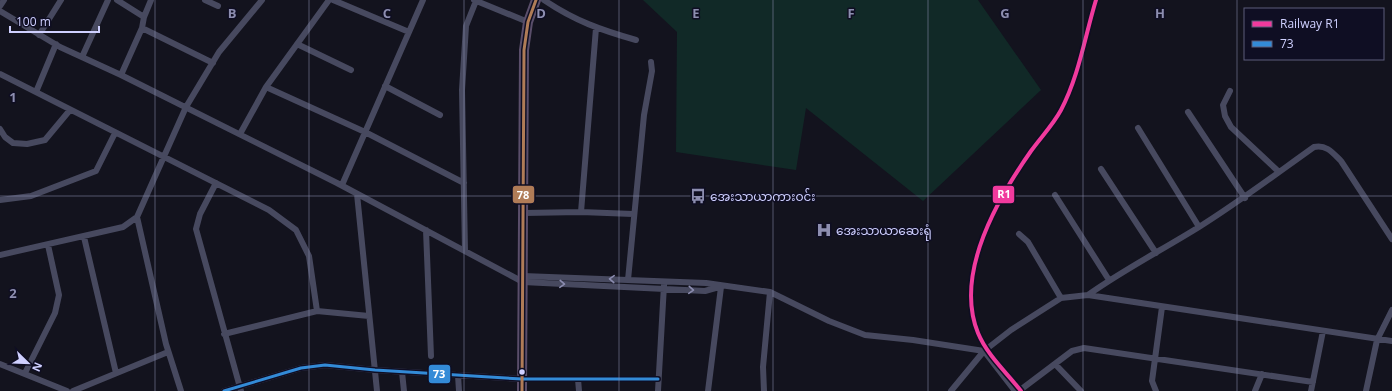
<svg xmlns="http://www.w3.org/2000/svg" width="1392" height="391" font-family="'Open Sans','Noto Sans Myanmar',sans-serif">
  <rect width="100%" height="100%" fill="#13131e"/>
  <!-- green -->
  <path fill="#112927" d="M 643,0 L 978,0 L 1041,90 L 923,201 L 806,108 L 796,170 L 676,152 L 677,32 Z"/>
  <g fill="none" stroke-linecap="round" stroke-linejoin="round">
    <!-- minor -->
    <path stroke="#47495f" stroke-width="6" d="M 117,0 L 144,17
      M 205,0 L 218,6
      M 333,0 L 409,32
      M 474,0 L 528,22
      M 544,0 C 575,21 601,30 636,40
      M 0,6 L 4,0
      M 0,11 L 60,47 L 121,75 L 337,183 L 523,282 L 705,291 L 719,287
      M 142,28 L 213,63
      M 39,35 L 61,0
      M 297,44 L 351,70
      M 82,57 L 108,0
      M 0,74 L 269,210 L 296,230 L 309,256 L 317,311
      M 121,75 L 142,28 L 144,17 L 151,0
      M 385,86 L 440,115
      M 266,87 L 365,132 L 464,183
      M 1230,91 L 1223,105 L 1225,116 L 1231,127 L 1279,172
      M 36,92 L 56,44
      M 1188,112 L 1245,198
      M 1138,128 L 1199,227
      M 0,129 L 5,137 L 13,143 L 27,144 L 45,140 L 70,110
      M 240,134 L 266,87 L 329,0
      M 1101,169 L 1156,253
      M 216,183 L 200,214 L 196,229 L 241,391
      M 342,185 L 423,0
      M 357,194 L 377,391
      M 1055,195 L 1109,280
      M 0,200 L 31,196 L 96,171 L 115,133
      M 581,212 L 596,28
      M 524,213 L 581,212 L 633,214
      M 137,217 L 166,344 L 181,391
      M 426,230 L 431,356
      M 1019,234 L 1028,242 L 1061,298
      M 84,237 L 116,373
      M 465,251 L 462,90 L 466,26 L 476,1
      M 0,255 L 123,227 L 137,217 L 186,107 L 219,52 L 262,0
      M 523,276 L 706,283 L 770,292 L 829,321 L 865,335 L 913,340 L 984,351 L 1011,330 L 1061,298 L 1088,295 L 1392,341
      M 628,280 L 644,115 L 652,71 L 651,62
      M 1088,295 C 1123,270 1162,250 1199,227 C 1239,202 1276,174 1314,147 C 1326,144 1333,153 1341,161 L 1392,239
      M 224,334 L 317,311 L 369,316
      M 0,364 L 67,391
      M 1055,364 L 1081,391
      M 402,372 L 404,391
      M 25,373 L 55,313 L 59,295 L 48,245
      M 458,375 L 459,391
      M 578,379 L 579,391
      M 73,391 L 168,352
      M 224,391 L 301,368 L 325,365 L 375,370 L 522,379 L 658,379
      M 658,391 L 664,285
      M 708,391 L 721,287
      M 764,391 L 763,367 L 770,292
      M 951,391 L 984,351 L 1015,391
      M 1019,391 L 1072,351 L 1084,348 L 1313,382
      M 1156,391 L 1152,381 L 1162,307
      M 1255,391 L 1262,374
      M 1311,391 L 1323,331
      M 1366,391 L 1377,340 L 1392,310"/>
    <!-- trunk -->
    <path stroke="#5a4e6a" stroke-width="10" d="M 522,391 L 524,50 L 528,22 L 536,0"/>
    <!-- bus-1 casing -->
    <g stroke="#0f0e23" stroke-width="6">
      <path id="bus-1" d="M 224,391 L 301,368 L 325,365 L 375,370 L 522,379 L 658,379"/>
    </g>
    <!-- bus-2 casing -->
    <g stroke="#0f0e23" stroke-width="6">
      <path id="bus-2" d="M 522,391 L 524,50 L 528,22 L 536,0"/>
    </g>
    <!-- bus-1 -->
    <use href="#bus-1" stroke="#338bd7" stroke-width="3"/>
    <!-- bus-2 -->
    <use href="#bus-2" stroke="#b07c57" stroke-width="3"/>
    <!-- rail-1 casing -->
    <g stroke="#0f0e23" stroke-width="7">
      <path id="rail-1" d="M 1021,391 C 1007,373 987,355 978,333 C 954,274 998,198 1031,151 C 1041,137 1053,125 1061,110 C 1079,76 1085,36 1096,0"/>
    </g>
    <!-- rail-1 -->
    <use href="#rail-1" stroke="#f13a9d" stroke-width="4"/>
  </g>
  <!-- one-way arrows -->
  <defs><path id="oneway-chevron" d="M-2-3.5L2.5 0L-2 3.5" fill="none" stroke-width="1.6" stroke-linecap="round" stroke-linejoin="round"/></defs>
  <g stroke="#8b8caf">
    <use href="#oneway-chevron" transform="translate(612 279) rotate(-177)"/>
    <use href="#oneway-chevron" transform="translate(562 284) rotate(3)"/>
    <use href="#oneway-chevron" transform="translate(691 290) rotate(4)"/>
  </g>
  <!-- grid -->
  <path fill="none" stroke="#8d8eb0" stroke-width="1" stroke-opacity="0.55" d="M 155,0 L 155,391M 309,0 L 309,391M 464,0 L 464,391M 619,0 L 619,391M 773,0 L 773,391M 928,0 L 928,391M 1083,0 L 1083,391M 1237,0 L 1237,391M 0,196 L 1392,196"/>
  <!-- icons -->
  <defs>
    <g id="bus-bare" transform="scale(1.2)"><path d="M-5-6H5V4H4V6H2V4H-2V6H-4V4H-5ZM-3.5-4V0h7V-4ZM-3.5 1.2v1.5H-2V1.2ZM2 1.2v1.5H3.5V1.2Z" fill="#8d8eb0" stroke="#0f0e23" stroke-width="2.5" paint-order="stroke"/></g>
    <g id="hospital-bare" transform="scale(1.2)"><path d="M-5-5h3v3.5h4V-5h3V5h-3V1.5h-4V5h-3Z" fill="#8d8eb0" stroke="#0f0e23" stroke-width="2.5" paint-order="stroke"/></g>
  </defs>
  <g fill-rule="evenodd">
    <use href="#bus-bare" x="698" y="196"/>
    <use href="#hospital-bare" x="824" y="230"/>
  </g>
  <!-- markers -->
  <circle fill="#cfd0ff" stroke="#0f0e23" stroke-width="1.5" cx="522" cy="372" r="3.5"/>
  <g text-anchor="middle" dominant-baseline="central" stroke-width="3" stroke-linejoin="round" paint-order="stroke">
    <!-- poi labels -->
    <g font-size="12" fill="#cfd0ff" stroke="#0f0e23" text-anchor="start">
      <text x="710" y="196">အေးသာယာကားဝင်း</text>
      <text x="836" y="230">အေးသာယာဆေးရုံ</text>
    </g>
  </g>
  <g font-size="13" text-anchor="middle" font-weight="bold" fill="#8d8eb0" stroke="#0f0e23" stroke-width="3" stroke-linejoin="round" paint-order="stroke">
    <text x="232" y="18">B</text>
    <text x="387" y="18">C</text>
    <text x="541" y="18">D</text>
    <text x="696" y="18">E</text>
    <text x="851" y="18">F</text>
    <text x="1005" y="18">G</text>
    <text x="1160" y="18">H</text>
    <text x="13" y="102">1</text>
    <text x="13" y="298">2</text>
  </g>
  <g stroke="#0f0e23" stroke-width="1.5">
    <rect x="992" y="185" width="23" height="19" rx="4" fill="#f13a9d"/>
    <rect x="512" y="185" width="23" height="19" rx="4" fill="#b07c57"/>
    <rect x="428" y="364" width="23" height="20" rx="4" fill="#338bd7"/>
  </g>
  <g font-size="11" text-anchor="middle" font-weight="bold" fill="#fff">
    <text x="1004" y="198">R1</text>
    <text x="523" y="199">78</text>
    <text x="439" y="378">73</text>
  </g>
  <!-- legend -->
  <rect x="1244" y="8" width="140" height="52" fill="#0f0e23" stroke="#5c5c7b"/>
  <rect x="1252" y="21" width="20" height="6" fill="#f13a9d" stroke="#5c5c7b"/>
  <text x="1280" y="28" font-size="12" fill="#cfd0ff">Railway R1</text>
  <rect x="1252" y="41" width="20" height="6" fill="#338bd7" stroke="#5c5c7b"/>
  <text x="1280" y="48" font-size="12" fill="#cfd0ff">73</text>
  <!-- north arrow -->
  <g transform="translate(28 363) rotate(113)" stroke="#0f0e23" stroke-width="3" paint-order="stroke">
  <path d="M0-3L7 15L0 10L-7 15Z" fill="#cfd0ff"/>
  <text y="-6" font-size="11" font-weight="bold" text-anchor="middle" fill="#cfd0ff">N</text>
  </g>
  <!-- scale -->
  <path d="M10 26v6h89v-6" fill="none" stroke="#cfd0ff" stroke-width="2"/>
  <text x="16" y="26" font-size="12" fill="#cfd0ff" stroke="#0f0e23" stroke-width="3" paint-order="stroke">100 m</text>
</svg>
